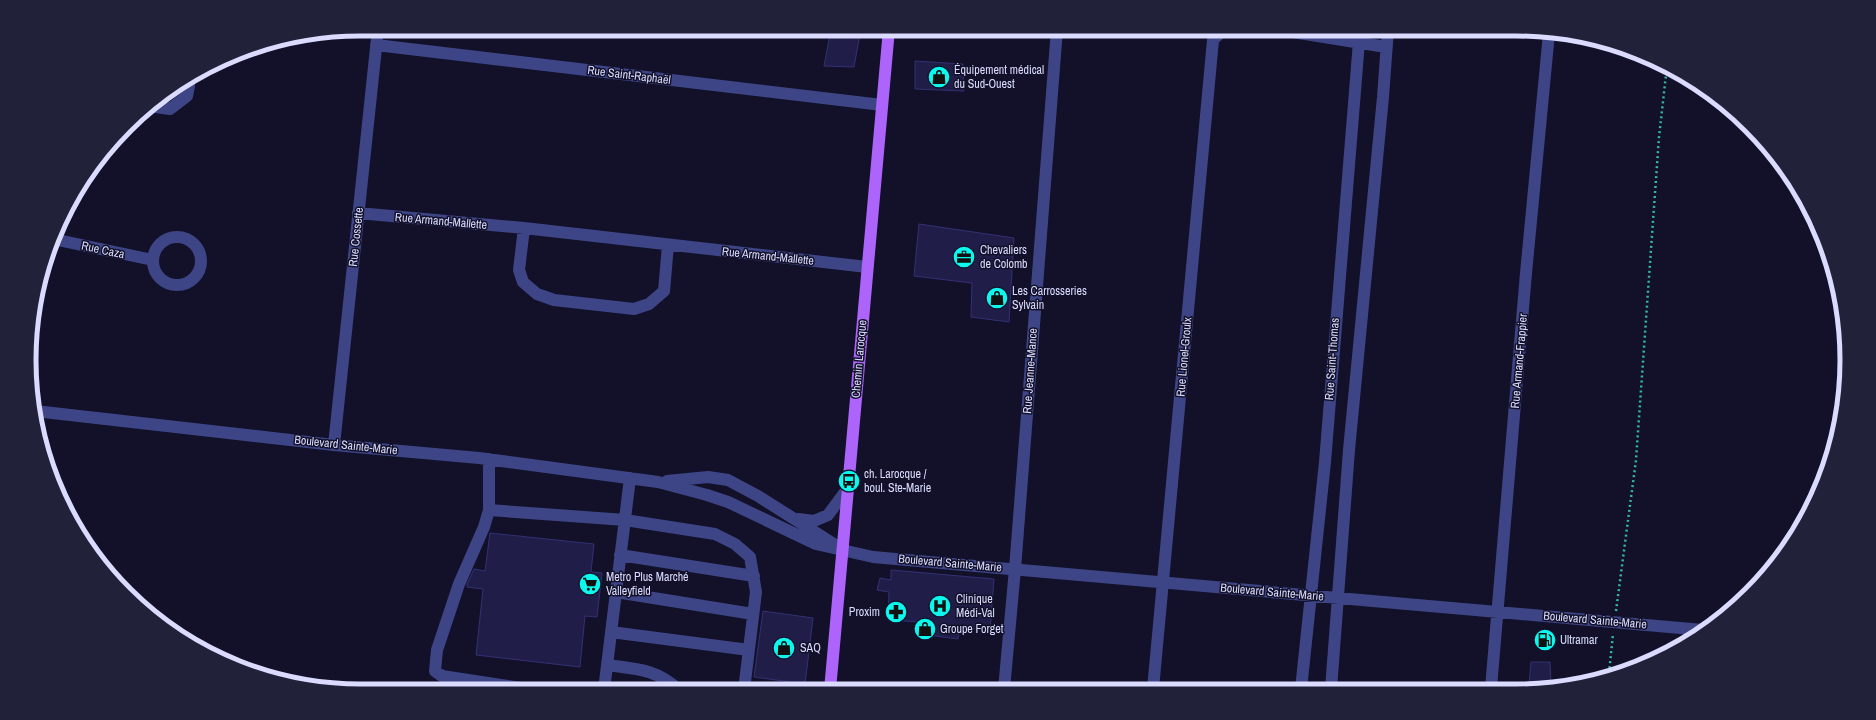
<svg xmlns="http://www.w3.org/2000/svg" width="1876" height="720" font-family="'Archivo Narrow',sans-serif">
  <rect width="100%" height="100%" fill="#121129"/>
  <!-- building -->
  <path fill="#201e49" stroke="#343075" d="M 831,29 L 861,29 L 854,67 L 824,66 Z
    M 915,61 L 963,64 L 964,91 L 915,89 Z
    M 919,224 L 1014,238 L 1009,322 L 971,317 L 972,283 L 914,276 Z
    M 490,533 L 594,544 L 591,572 L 602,573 L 597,617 L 585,616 L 580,667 L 476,655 L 483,589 L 467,587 L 467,584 L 474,569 L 485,571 Z
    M 891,570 L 994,579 L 990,631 L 960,627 L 958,639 L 920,634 L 920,622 L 888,620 L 889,592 L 877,590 L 880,578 L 891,580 Z
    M 763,611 L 813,618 L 805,684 L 754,677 Z
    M 1531,662 L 1550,662 L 1551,684 L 1529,685 Z"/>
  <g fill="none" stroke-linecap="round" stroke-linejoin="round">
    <!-- path -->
    <path stroke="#34b89e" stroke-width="2.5" stroke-dasharray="2 3" stroke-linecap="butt" d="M 1616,611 L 1636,460 L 1659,137 L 1667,66
      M 1609,673 L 1613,634"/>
    <!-- minor -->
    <path stroke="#3e4586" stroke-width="12" d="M 1274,29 L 1386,47
      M 376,45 L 882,105
      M 152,104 L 156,107 L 170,109 L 187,96 L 189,86 L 185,80
      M 358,213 L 524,228 L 867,267
      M 524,228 L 519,270 L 523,282 L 537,294 L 554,300 L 634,309 L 649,304 L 664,291 L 668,245
      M153 261a24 24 0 1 1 48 0a24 24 0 1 1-48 0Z
      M 53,239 L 153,260
      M 35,411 L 334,445 L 479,458 L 658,482 L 707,495 L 728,502 L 816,544 L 873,557 L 1703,630
      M 334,445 L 378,29
      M 489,459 L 489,510 L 484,527 L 459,584 L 437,650 L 435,671 L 442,676 L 541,691
      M 667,481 L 708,477 L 728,480 L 758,496 L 837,546
      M 489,510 L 625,520 L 715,534 L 735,544 L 750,557 L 756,592 L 744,690
      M 798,519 L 814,521 L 828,515 L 848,488
      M 620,555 L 754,576
      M 616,592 L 753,614
      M 611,632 L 749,650
      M 607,665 C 637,669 656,669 679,690
      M 1491,688 L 1526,273 L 1549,33
      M 1004,689 L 1015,569 L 1057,29
      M 1153,689 L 1213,40 L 1224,29
      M 1301,689 L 1325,462 L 1360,29
      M 1331,689 L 1349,450 L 1383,97 L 1388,29
      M 604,690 L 630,478"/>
    <!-- major -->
    <path stroke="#ad64fb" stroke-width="12" d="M 830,690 L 889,29"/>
  </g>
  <!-- icons -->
  <defs>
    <g id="shop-disc" transform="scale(1.15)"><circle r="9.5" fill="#0cf8ef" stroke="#121129"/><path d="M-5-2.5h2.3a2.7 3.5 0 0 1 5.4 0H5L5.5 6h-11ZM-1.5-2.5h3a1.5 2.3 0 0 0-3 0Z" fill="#111"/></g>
    <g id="office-disc" transform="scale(1.15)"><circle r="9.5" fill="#0cf8ef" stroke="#121129"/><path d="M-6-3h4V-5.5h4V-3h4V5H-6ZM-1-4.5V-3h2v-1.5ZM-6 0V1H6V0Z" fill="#111"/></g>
    <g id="bus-disc" transform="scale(1.15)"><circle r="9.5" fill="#0cf8ef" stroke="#121129"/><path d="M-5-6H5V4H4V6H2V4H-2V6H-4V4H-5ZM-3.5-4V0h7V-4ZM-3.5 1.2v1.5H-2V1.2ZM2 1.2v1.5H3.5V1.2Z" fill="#111"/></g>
    <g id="supermarket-disc" transform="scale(1.15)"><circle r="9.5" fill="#0cf8ef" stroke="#121129"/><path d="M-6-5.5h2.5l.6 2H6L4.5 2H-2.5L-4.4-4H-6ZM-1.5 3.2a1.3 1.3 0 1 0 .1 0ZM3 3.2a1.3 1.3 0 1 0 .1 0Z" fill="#111"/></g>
    <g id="hospital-disc" transform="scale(1.15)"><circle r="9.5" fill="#0cf8ef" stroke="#121129"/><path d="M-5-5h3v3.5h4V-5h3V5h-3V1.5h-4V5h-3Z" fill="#111"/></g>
    <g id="pharmacy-disc" transform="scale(1.15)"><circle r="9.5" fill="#0cf8ef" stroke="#121129"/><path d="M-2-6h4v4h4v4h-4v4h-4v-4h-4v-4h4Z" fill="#111"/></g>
    <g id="fuel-disc" transform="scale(1.15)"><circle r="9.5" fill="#0cf8ef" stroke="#121129"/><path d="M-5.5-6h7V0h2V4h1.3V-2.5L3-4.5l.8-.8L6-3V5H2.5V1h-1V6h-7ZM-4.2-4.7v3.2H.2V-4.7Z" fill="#111"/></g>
  </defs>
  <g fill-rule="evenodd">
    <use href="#shop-disc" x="939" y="77"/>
    <use href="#office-disc" x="964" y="257"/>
    <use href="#shop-disc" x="997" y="298"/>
    <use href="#bus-disc" x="849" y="481"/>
    <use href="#supermarket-disc" x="590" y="584"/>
    <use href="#hospital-disc" x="940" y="606"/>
    <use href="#pharmacy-disc" x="896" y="612"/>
    <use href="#shop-disc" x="925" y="629"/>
    <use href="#fuel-disc" x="1545" y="640"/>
    <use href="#shop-disc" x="784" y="648"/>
  </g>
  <g text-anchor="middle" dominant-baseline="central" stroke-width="3" stroke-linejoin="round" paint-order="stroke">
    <!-- poi labels -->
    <g font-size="12" fill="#dadbfe" stroke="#121129" text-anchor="start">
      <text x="954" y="70">Équipement médical<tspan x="954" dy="14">du Sud-Ouest</tspan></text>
      <text x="980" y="250">Chevaliers<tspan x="980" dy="14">de Colomb</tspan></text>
      <text x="1012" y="291">Les Carrosseries<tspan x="1012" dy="14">Sylvain</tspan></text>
      <text x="864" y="474">ch. Larocque /<tspan x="864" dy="14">boul. Ste-Marie</tspan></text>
      <text x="606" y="577">Metro Plus Marché<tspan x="606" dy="14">Valleyfield</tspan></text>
      <text x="956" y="599">Clinique<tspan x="956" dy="14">Médi-Val</tspan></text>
      <text x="880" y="612" text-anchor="end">Proxim</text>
      <text x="940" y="629">Groupe Forget</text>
      <text x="1560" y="640">Ultramar</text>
      <text x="800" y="648">SAQ</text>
    </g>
    <!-- street labels -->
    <g font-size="12" fill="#dadbfe" stroke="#121129">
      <text transform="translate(629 75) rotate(7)">Rue Saint-Raphaël</text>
      <text transform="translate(441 221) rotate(5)">Rue Armand-Mallette</text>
      <text transform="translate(356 237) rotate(-84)">Rue Cossette</text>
      <text transform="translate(103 250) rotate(12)">Rue Caza</text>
      <text transform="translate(768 256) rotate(6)">Rue Armand-Mallette</text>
      <text transform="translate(1184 357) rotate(-85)">Rue Lionel-Groulx</text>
      <text transform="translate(859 359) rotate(-85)">Chemin Larocque</text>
      <text transform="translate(1332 359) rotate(-86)">Rue Saint-Thomas</text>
      <text transform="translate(1519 361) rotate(-85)">Rue Armand-Frappier</text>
      <text transform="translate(1030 371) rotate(-86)">Rue Jeanne-Mance</text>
      <text transform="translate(346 445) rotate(6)">Boulevard Sainte-Marie</text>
      <text transform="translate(950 563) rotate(5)">Boulevard Sainte-Marie</text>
      <text transform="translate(1272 592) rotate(5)">Boulevard Sainte-Marie</text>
      <text transform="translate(1595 620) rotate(5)">Boulevard Sainte-Marie</text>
    </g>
  </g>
  <!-- crop -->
  <path d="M0 0H1876V720H0ZM360 36H1516A324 324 0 0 1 1840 360V360A324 324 0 0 1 1516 684H360A324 324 0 0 1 36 360V360A324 324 0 0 1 360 36Z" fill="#22213a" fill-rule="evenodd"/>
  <path fill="none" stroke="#dadbfe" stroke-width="5" d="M360 36H1516A324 324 0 0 1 1840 360V360A324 324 0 0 1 1516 684H360A324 324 0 0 1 36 360V360A324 324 0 0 1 360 36Z"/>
</svg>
